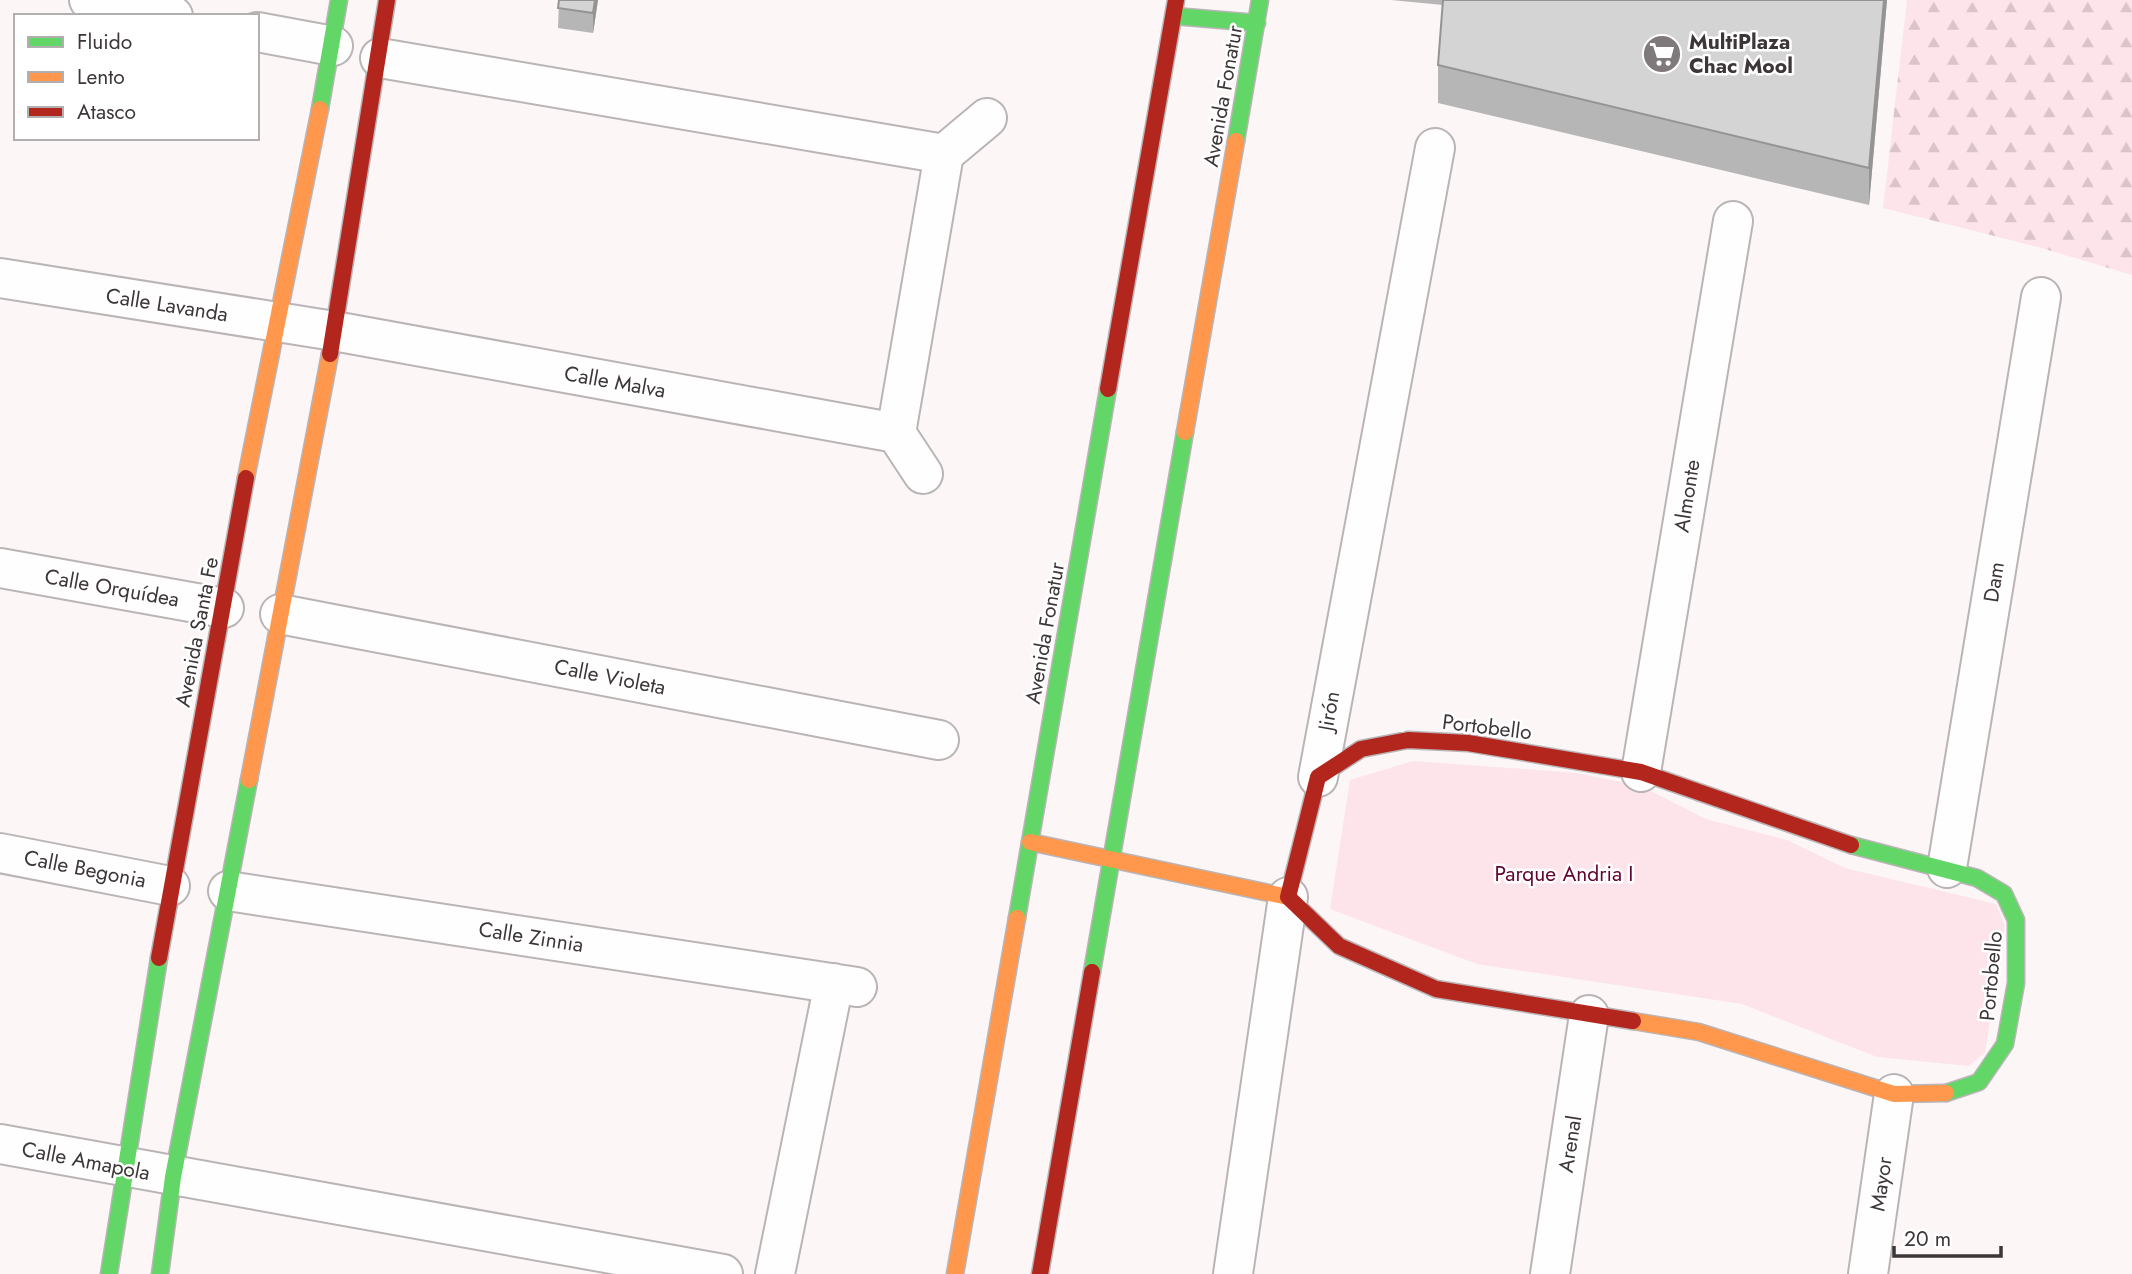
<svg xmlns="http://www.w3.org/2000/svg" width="2132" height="1274" font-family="Jost,sans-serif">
  <defs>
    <pattern id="forest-firs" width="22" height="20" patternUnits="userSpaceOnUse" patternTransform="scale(1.75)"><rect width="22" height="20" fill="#fde4eb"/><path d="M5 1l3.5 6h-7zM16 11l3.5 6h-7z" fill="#dac4ca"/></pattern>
  </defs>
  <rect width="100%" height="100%" fill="#fcf6f7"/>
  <!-- green -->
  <path fill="#fde4eb" d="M 1413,761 L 1577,773 L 1641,786 L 1706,819 L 1787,840 L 1845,868 L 1996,904 L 2005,926 L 1985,1052 L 1969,1066 L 1877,1057 L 1742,1004 L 1477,964 L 1330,909 L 1350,780 Z"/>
  <!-- forest -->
  <path fill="url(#forest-firs)" d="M 1907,0 L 2132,0 L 2132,275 L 2038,247 L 1883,208 Z"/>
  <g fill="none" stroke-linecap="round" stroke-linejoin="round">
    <!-- street casing -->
    <g stroke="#bab4b6" stroke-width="42">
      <path id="street" d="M 89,0 L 173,16
        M 257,32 L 333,46
        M 380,58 L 944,154
        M 0,278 L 334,331 L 896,433
        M 923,474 L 896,433 L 944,154 L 987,118
        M 0,568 L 224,608
        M 280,614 L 939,740
        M 1641,772 L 1733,221
        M 1318,777 L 1435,148
        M 0,853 L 170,886
        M 1947,868 L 2041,297
        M 228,891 L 857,987
        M 0,1144 L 723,1274
        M 775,1274 L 834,983
        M 1233,1274 L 1288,897
        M 1550,1274 L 1589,1015
        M 1868,1274 L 1894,1094"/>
    </g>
    <!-- fast casing -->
    <g stroke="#bab4b6" stroke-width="19">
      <path id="fast" d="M 1174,16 L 1257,23
        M 320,109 L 339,0
        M 1236,141 L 1260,0
        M 1851,845 L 1977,878 L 2004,894 L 2016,920 L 2016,983 L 2005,1044 L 1979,1082 L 1946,1093
        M 1017,918 L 1108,389
        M 1092,972 L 1185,432
        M 109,1274 L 159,958
        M 160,1274 L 173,1177 L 249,780"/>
    </g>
    <!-- slow casing -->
    <g stroke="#bab4b6" stroke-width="19">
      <path id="slow" d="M 1185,432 L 1236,141
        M 246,478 L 320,109
        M 249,780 L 330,354
        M 1030,842 L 1288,897
        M 1633,1021 L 1699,1032 L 1894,1094 L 1946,1093
        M 955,1274 L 1017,918"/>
    </g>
    <!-- jam casing -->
    <g stroke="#bab4b6" stroke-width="19">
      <path id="jam" d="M 330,354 L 387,0
        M 1108,389 L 1176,0
        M 1408,740 L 1468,743 L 1641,772 L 1851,845
        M 1408,740 L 1361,749 L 1318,777 L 1288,897 L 1339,946 L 1436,989 L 1633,1021
        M 159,958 L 246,478
        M 1040,1274 L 1092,972"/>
    </g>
    <!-- street -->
    <use href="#street" stroke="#fffefe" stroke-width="38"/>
    <!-- fast -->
    <use href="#fast" stroke="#63d668" stroke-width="16"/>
    <!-- slow -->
    <use href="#slow" stroke="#ff974d" stroke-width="16"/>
    <!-- jam -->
    <use href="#jam" stroke="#b3261e" stroke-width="16"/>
  </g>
  <!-- wall -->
  <path fill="#b6b6b6" d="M 559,0 L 598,0 L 593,33 L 558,28 Z
    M 1391,0 L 1887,0 L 1869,205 L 1438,103 L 1438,65 L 1443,5 Z"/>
  <!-- shaded-wall -->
  <path fill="#949494" d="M 595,0 L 598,0 L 593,33 L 593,13 Z
    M 1884,0 L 1887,0 L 1869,205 L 1869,168 Z"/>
  <!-- building -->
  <path fill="#d4d4d4" stroke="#949494" stroke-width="2" d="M 559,0 L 595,0 L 593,13 L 558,8 Z
    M 1443,0 L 1884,0 L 1869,168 L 1438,65 Z"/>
  <!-- icons -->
  <defs>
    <g id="supermarket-disc" transform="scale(2.0125)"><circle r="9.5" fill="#80797b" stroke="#fff"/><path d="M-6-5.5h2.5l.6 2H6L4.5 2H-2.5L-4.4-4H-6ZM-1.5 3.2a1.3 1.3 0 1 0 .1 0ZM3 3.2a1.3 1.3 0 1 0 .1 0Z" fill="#fff"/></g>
  </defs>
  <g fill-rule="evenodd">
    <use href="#supermarket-disc" x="1662" y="54"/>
  </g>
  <g text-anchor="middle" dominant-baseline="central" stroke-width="5" stroke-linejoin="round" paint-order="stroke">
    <!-- poi labels -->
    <g font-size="21" font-weight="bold" fill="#3d3638" stroke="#fff" text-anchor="start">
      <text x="1689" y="42">MultiPlaza<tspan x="1689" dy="24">Chac Mool</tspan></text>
    </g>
    <!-- street labels -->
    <g font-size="21" fill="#3d3638" stroke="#fff">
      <text transform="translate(1223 96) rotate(-80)">Avenida Fonatur</text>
      <text transform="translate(167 305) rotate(9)">Calle Lavanda</text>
      <text transform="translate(615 382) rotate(10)">Calle Malva</text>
      <text transform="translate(1687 496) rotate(-81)">Almonte</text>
      <text transform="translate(1994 582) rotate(-81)">Dam</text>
      <text transform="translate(112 588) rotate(10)">Calle Orquídea</text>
      <text transform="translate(197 632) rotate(-79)">Avenida Santa Fe</text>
      <text transform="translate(1045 633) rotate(-80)">Avenida Fonatur</text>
      <text transform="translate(610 677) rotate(11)">Calle Violeta</text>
      <text transform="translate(1329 711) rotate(-80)">Jirón</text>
      <text transform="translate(1487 727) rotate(7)">Portobello</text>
      <text transform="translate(85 869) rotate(11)">Calle Begonia</text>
      <text transform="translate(531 937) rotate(9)">Calle Zinnia</text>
      <text transform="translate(1991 976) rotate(-85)">Portobello</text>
      <text transform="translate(1570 1144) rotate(-81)">Arenal</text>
      <text transform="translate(86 1161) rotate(11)">Calle Amapola</text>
      <text transform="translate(1881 1184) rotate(-82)">Mayor</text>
    </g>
    <!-- park labels -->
    <g font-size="21" fill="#610432" stroke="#fff">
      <text x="1564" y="874">Parque Andria I</text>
    </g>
  </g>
  <!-- legend -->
  <rect x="14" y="14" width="245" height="126" fill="#ffffff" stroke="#b1afaf" stroke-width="2"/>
  <rect x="28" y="37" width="35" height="10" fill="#63d668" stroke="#b1afaf" stroke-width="2"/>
  <text x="77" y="49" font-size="21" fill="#3d3638">Fluido</text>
  <rect x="28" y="72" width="35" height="10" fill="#ff974d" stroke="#b1afaf" stroke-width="2"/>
  <text x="77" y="84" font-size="21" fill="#3d3638">Lento</text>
  <rect x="28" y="107" width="35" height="10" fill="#b3261e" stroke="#b1afaf" stroke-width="2"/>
  <text x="77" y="119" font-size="21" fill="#3d3638">Atasco</text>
  <!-- scale -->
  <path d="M1894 1246v10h107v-10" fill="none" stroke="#3d3638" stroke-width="3.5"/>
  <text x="1904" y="1246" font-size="21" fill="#3d3638" stroke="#ffffff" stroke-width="5" paint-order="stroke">20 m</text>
</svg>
